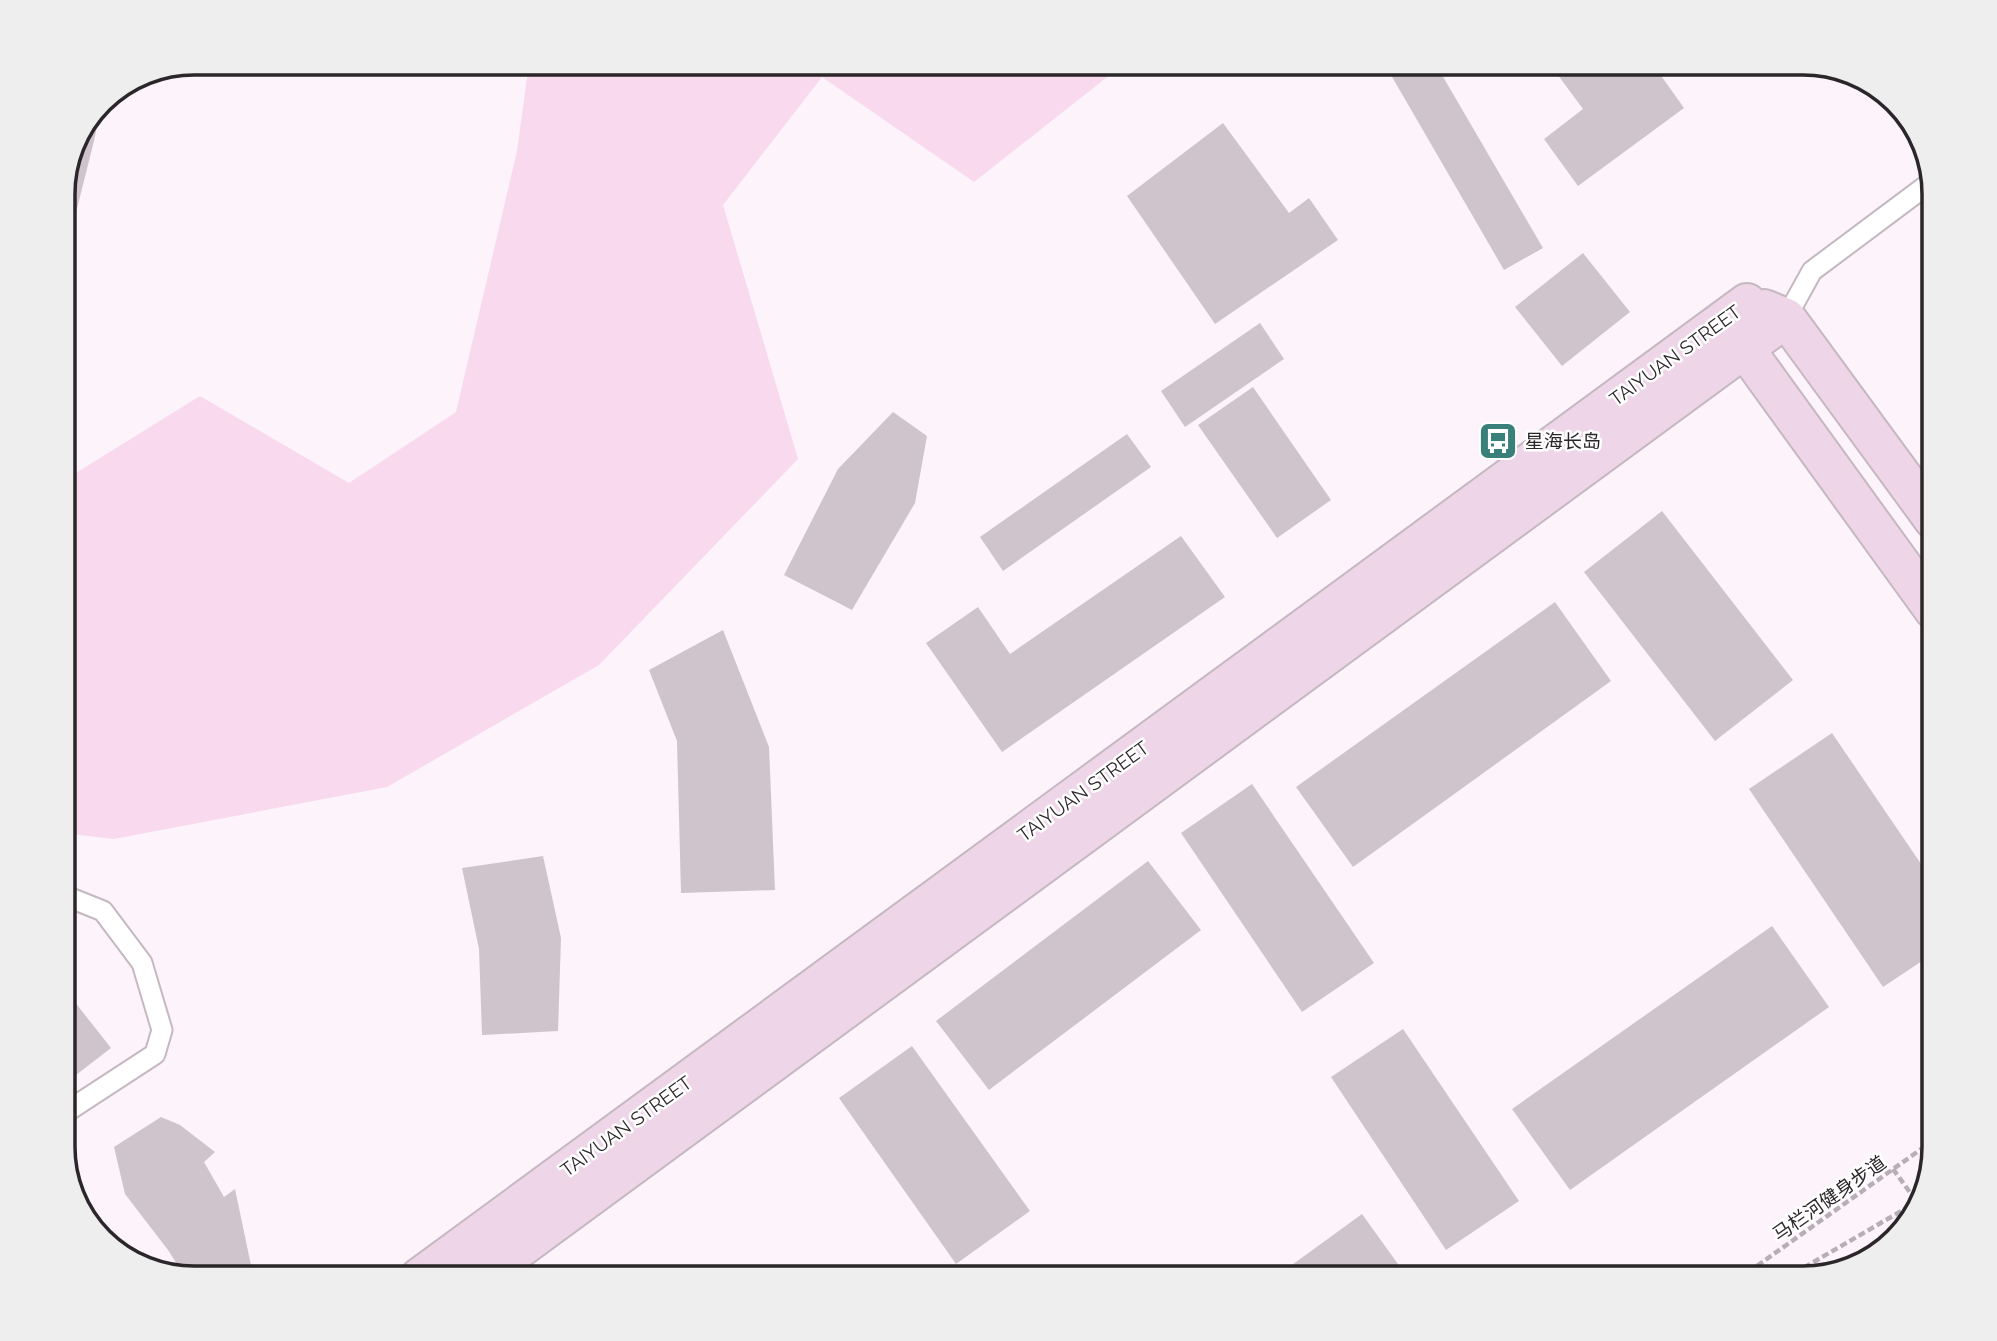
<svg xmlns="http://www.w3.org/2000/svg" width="1997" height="1341" font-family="Raleway,'Noto Sans SC',sans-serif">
  <rect width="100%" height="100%" fill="#fdf3fa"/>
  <!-- green -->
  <path fill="#f8d9ee" d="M 529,63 L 1125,63 L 974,182 L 822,77 L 723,205 L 798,459 L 599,665 L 387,787 L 114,839 L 63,833 L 63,481 L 200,396 L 349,483 L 456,412 L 517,151 Z"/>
  <!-- building -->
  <path fill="#d0c4cc" d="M 1384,63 L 1435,63 L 1543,248 L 1504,270 Z
    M 1549,63 L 1652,63 L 1684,108 L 1578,186 L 1544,139 L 1583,109 Z
    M 102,101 L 94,141 L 63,264 L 63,186 Z
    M 1223,123 L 1289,213 L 1309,198 L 1338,240 L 1215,324 L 1127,196 Z
    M 1583,253 L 1630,312 L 1562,366 L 1515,307 Z
    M 1260,323 L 1284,359 L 1185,427 L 1161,391 Z
    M 1253,387 L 1331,500 L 1277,538 L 1198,425 Z
    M 893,412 L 927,436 L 915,503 L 852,610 L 784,575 L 838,469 Z
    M 1127,434 L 1151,467 L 1003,571 L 980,537 Z
    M 1662,511 L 1793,680 L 1715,741 L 1584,572 Z
    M 1181,536 L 1225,597 L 1002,752 L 926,643 L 978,607 L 1010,654 Z
    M 1555,602 L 1611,681 L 1353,867 L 1296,787 Z
    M 723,630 L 769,747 L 775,890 L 681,893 L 677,741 L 649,670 Z
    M 1832,733 L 1934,883 L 1934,953 L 1883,987 L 1749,789 Z
    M 1252,784 L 1374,963 L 1302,1012 L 1181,833 Z
    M 543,856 L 561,938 L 558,1031 L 482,1035 L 479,949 L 462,868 Z
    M 1148,861 L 1201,930 L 989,1090 L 936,1021 Z
    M 1772,926 L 1829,1007 L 1570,1190 L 1512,1109 Z
    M 63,987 L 111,1048 L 63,1085 Z
    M 1403,1029 L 1519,1201 L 1446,1250 L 1331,1077 Z
    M 912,1046 L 1030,1211 L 956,1264 L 839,1098 Z
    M 161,1117 L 180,1125 L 215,1152 L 204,1162 L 224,1197 L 235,1189 L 252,1270 L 233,1278 L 194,1278 L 184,1275 L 168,1250 L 125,1194 L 114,1147 Z
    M 1362,1214 L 1408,1278 L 1274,1278 Z"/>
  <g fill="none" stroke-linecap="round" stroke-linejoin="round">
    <!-- service casing -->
    <g stroke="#c5b8c1" stroke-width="23">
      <path id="service" d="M 1786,318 L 1812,271 L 1931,182
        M 63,895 L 103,911 L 142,963 L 162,1030 L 155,1054 L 63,1114"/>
    </g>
    <!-- secondary casing -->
    <g stroke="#c5b8c1" stroke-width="42">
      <path id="secondary" d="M 1764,309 L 1786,318 L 1934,520
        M 1746,323 L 1745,349 L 1934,610
        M 419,1278 L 1747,303
        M 479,1278 L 1786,318"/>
    </g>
    <!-- path -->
    <path stroke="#b7afb5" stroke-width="4.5" stroke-dasharray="7 3.5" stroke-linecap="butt" d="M 1893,1169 L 1917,1202
      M 1740,1278 L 1934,1140
      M 1786,1278 L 1917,1202"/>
    <!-- service -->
    <use href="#service" stroke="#fff" stroke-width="19"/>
    <!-- secondary -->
    <use href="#secondary" stroke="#eed5e7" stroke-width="38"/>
  </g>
  <!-- icons -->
  <defs>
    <g id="bus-square" transform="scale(2.0125)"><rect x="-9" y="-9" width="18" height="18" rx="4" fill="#39807a" stroke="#fff"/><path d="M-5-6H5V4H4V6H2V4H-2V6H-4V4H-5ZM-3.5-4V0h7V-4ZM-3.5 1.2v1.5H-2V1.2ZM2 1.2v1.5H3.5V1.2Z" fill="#fff"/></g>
  </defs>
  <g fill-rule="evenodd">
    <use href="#bus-square" x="1498" y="441"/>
  </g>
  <g text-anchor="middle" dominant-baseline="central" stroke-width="5" stroke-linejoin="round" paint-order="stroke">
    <!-- street labels -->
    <g font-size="19" fill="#2b2629" stroke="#fff">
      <text transform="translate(1675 355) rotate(-36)">TAIYUAN STREET</text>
      <text transform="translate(1083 791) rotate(-36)">TAIYUAN STREET</text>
      <text transform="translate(626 1126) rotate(-36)">TAIYUAN STREET</text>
      <text transform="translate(1829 1198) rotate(-35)">马栏河健身步道</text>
    </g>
    <!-- poi labels -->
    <g font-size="19" fill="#2b2629" stroke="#fff" text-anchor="start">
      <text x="1525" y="441">星海长岛</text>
    </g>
  </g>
  <!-- crop -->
  <path d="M0 0H1997V1341H0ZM194 75H1803A119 119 0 0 1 1922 194V1147A119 119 0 0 1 1803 1266H194A119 119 0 0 1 75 1147V194A119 119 0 0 1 194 75Z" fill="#eee" fill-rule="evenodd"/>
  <path fill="none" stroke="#2b2629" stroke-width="3.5" d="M194 75H1803A119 119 0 0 1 1922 194V1147A119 119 0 0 1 1803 1266H194A119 119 0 0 1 75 1147V194A119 119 0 0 1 194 75Z"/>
</svg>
